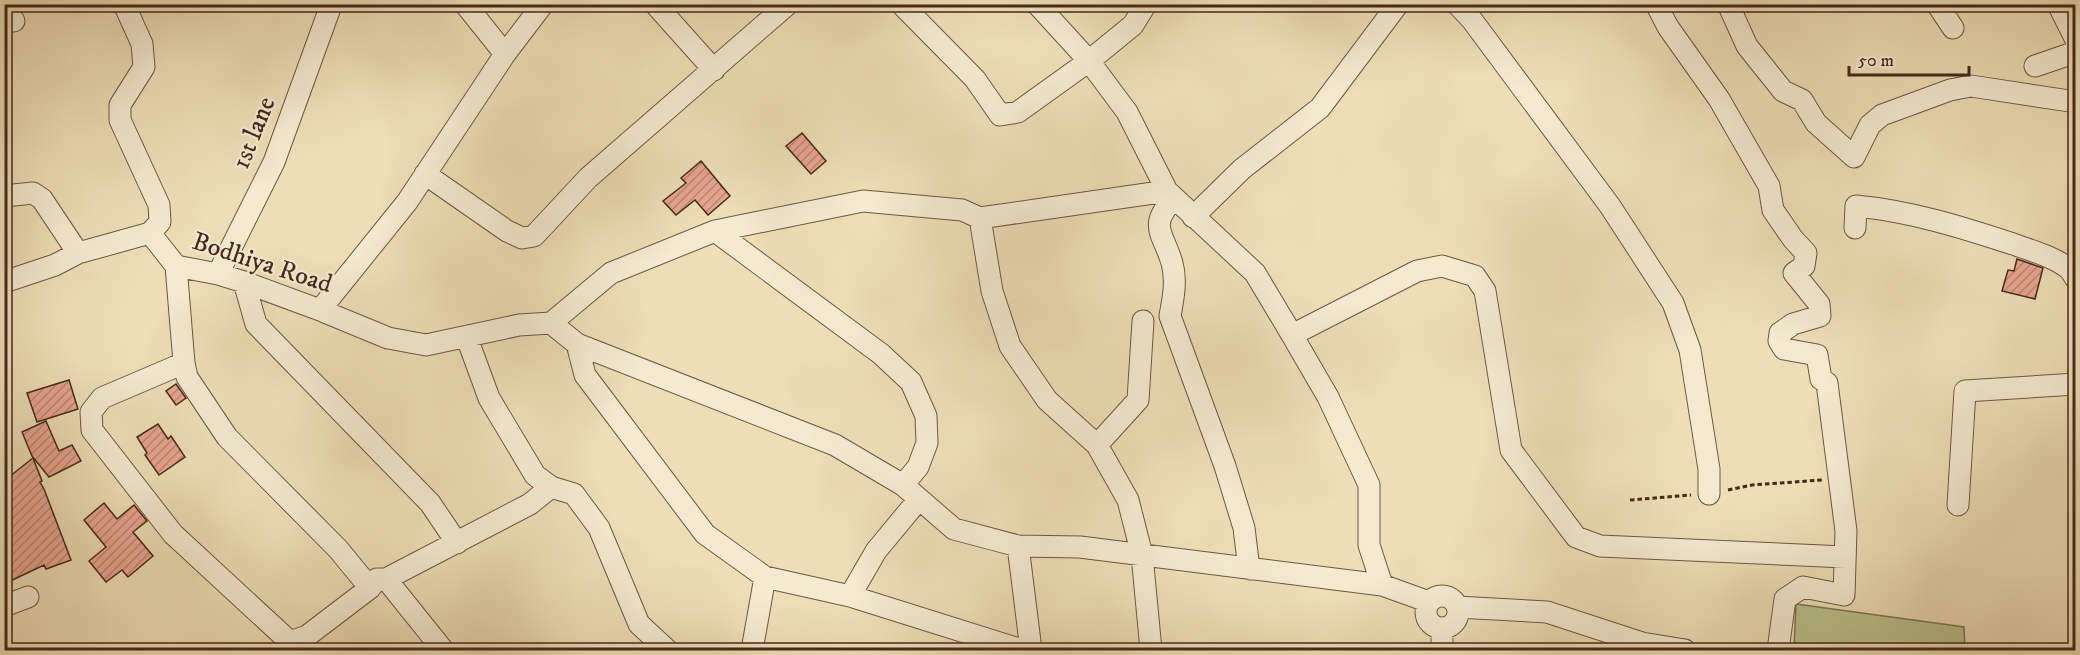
<svg xmlns="http://www.w3.org/2000/svg" width="2080" height="655" font-family="'IM FELL DW Pica',serif">
  <defs>
    <pattern id="building-hatch" width="6" height="6" patternUnits="userSpaceOnUse" patternTransform="scale(1.5)"><rect width="6" height="6" fill="#e7a58f"/><path d="M-1 1l2-2M0 6l6-6M5 7l2-2" fill="none" stroke="#bd8674"/></pattern>
  </defs>
  <rect width="100%" height="100%" fill="#eddeb6"/>
  <filter id="stains"><feTurbulence type="fractalNoise" baseFrequency=".00333" numOctaves="4"/><feColorMatrix values="0 0 0 0 .2 0 0 0 0 .09 0 0 0 0 .02 0 0 0 .5 -.17"/></filter>
  <radialGradient id="worn" r=".72"><stop offset=".6" stop-color="#630" stop-opacity="0"/><stop offset="1" stop-color="#630" stop-opacity=".3"/></radialGradient>
  <!-- park -->
  <path fill="#bac18c" stroke="#807454" stroke-width="1.5" d="M 1796,604 L 1964,627 L 1965,650 L 1794,650 Z"/>
  <!-- building -->
  <path fill="url(#building-hatch)" stroke="#46281d" stroke-width="1.5" d="M 802,133 L 826,161 L 811,174 L 786,146 Z
    M 701,161 L 730,196 L 708,215 L 695,200 L 676,215 L 663,201 L 686,183 L 681,178 Z
    M 2017,259 L 2043,268 L 2035,299 L 2002,291 L 2008,270 L 2014,271 Z
    M 69,380 L 78,409 L 37,422 L 27,393 Z
    M 176,384 L 186,398 L 176,405 L 166,391 Z
    M 46,421 L 59,451 L 72,445 L 81,461 L 49,477 L 32,456 L 22,432 Z
    M 158,424 L 168,439 L 171,436 L 185,457 L 159,475 L 145,455 L 147,453 L 137,437 Z
    M 33,458 L 42,481 L 40,482 L 44,489 L 71,560 L 46,569 L 44,565 L 4,584 L 4,481 Z
    M 104,503 L 117,519 L 134,505 L 147,521 L 133,532 L 153,556 L 128,577 L 122,570 L 106,582 L 89,561 L 106,547 L 84,520 Z"/>
  <g fill="none" stroke-linecap="round" stroke-linejoin="round">
    <!-- minor casing -->
    <g stroke="#705643" stroke-width="23">
      <path id="minor" d="M 124,4 L 142,44 L 144,67 L 120,105 L 120,120 L 159,205 L 160,222 L 150,233
        M 465,4 L 505,54
        M 655,4 L 714,70
        M 901,4 L 975,79 L 1000,115 L 1018,112 L 1089,61 L 1133,25 L 1146,4
        M 1037,4 L 1089,61 L 1127,112 L 1167,191 L 1255,273 L 1292,335 L 1328,397 L 1369,485 L 1369,545 L 1382,585 L 1429,602
        M 1457,4 L 1472,20 L 1610,206 L 1673,303 L 1690,350 L 1709,469 L 1709,494
        M 1656,4 L 1668,27 L 1719,99 L 1769,186 L 1773,210 L 1793,239 L 1806,253 L 1804,266 L 1794,273 L 1819,304 L 1820,316 L 1793,324 L 1780,333 L 1779,341 L 1784,349 L 1817,355 L 1821,379 L 1827,383 L 1846,531 L 1844,595 L 1803,587 L 1785,599 L 1778,650
        M 1728,4 L 1747,46 L 1783,91 L 1802,100 L 1816,123 L 1854,157 L 1870,125 L 1882,115 L 1950,90 L 1971,86 L 2076,102
        M 1937,4 L 1953,28
        M 2058,4 L 2076,40
        M 4,8 L 14,21
        M 2035,66 L 2076,52
        M 425,174 L 507,231 L 522,238 L 534,236 L 588,178 L 788,4
        M 4,196 L 33,193 L 42,199 L 78,253
        M 1174,199 C 1147,226 1164,234 1172,263 C 1177,281 1173,299 1170,316 L 1225,466 L 1244,528 L 1249,569
        M 1193,217 L 1242,169 L 1320,108 L 1398,4
        M 980,218 L 992,291 L 1010,346 L 1047,400 L 1097,445 L 1128,500 L 1142,555 L 1151,650
        M 1855,228 L 1856,206 C 1910,211 1961,227 2013,244 C 2032,251 2052,256 2068,268 C 2072,271 2073,275 2076,279
        M 715,231 L 881,354 L 911,382 L 926,416 L 927,443 L 918,467 L 903,485
        M 176,266 L 184,363 L 187,377 L 227,437 L 338,549 L 370,588 L 377,579 L 386,579 L 443,650
        M 218,274 L 274,162 L 330,8
        M 4,282 L 55,265 L 78,253 L 150,233 L 176,266 L 218,274 L 244,282 L 320,310 L 388,338 L 426,345 L 519,325 L 551,323 L 577,344 L 835,445 L 903,485 L 954,529 L 1018,546 L 1080,547 L 1382,585
        M 244,282 L 256,324 L 430,503 L 457,543
        M 320,310 L 407,202 L 505,54 L 543,4
        M 551,323 L 611,273 L 715,231 L 863,201 L 962,210 L 980,218 L 1167,191
        M 1292,335 L 1417,271 L 1442,266 L 1475,276 L 1485,291 L 1511,450 L 1576,537 L 1600,546 L 1845,557
        M 467,338 L 489,398 L 535,475 L 551,487 L 574,494 L 599,528 L 639,624 L 667,650
        M 577,344 L 585,375 L 705,534 L 765,577 L 850,596 L 1022,650
        M 184,363 L 102,398 L 91,412 L 92,430 L 173,534 L 290,642 L 307,636 L 370,588
        M 1097,445 L 1138,400 L 1143,321
        M 1958,505 L 1965,391 L 2076,384
        M 1018,546 L 1031,650
        M 386,579 L 530,504 L 551,487
        M 850,596 L 876,551 L 919,499
        M1426 612a16 16 0 1 1 32 0a16 16 0 1 1-32 0Z
        M 4,606 L 28,597
        M 1457,607 L 1547,612 L 1642,643 L 1685,650
        M 752,650 L 765,577
        M 1442,650 L 1442,628"/>
    </g>
    <!-- path -->
    <path stroke="#46281d" stroke-width="3" stroke-dasharray="4.5 3" stroke-linecap="butt" d="M 1728,490 L 1752,485 L 1822,480
      M 1630,500 L 1691,495"/>
    <!-- minor -->
    <use href="#minor" stroke="#f3ead0" stroke-width="21"/>
  </g>
  <g text-anchor="middle" dominant-baseline="central" stroke-width="4.5" stroke-linejoin="round" paint-order="stroke">
    <!-- street labels -->
    <g font-size="26" fill="#46281d" stroke="#f3ead0">
      <text transform="translate(254 133) rotate(-68)">1st lane</text>
      <text transform="translate(262 263) rotate(18)">Bodhiya Road</text>
    </g>
  </g>
  <!-- margin -->
  <rect width="2080" height="655" fill="none" stroke="#eddeb6" stroke-width="24"/>
  <rect x="6" y="6" width="2068" height="643" fill="none" stroke="#46281d" stroke-width="3"/>
  <rect x="12" y="12" width="2056" height="631" fill="none" stroke="#46281d" stroke-width="1.5"/>
  <!-- scale -->
  <path d="M1849 66v9h120v-9" fill="none" stroke="#46281d" stroke-width="3"/>
  <text x="1858" y="66" font-size="18" fill="#46281d" stroke="#f3ead0" stroke-width="4.5" paint-order="stroke">50 m</text>
  <rect width="100%" height="100%" filter="url(#stains)"/>
  <rect width="100%" height="100%" fill="url(#worn)"/>
</svg>
